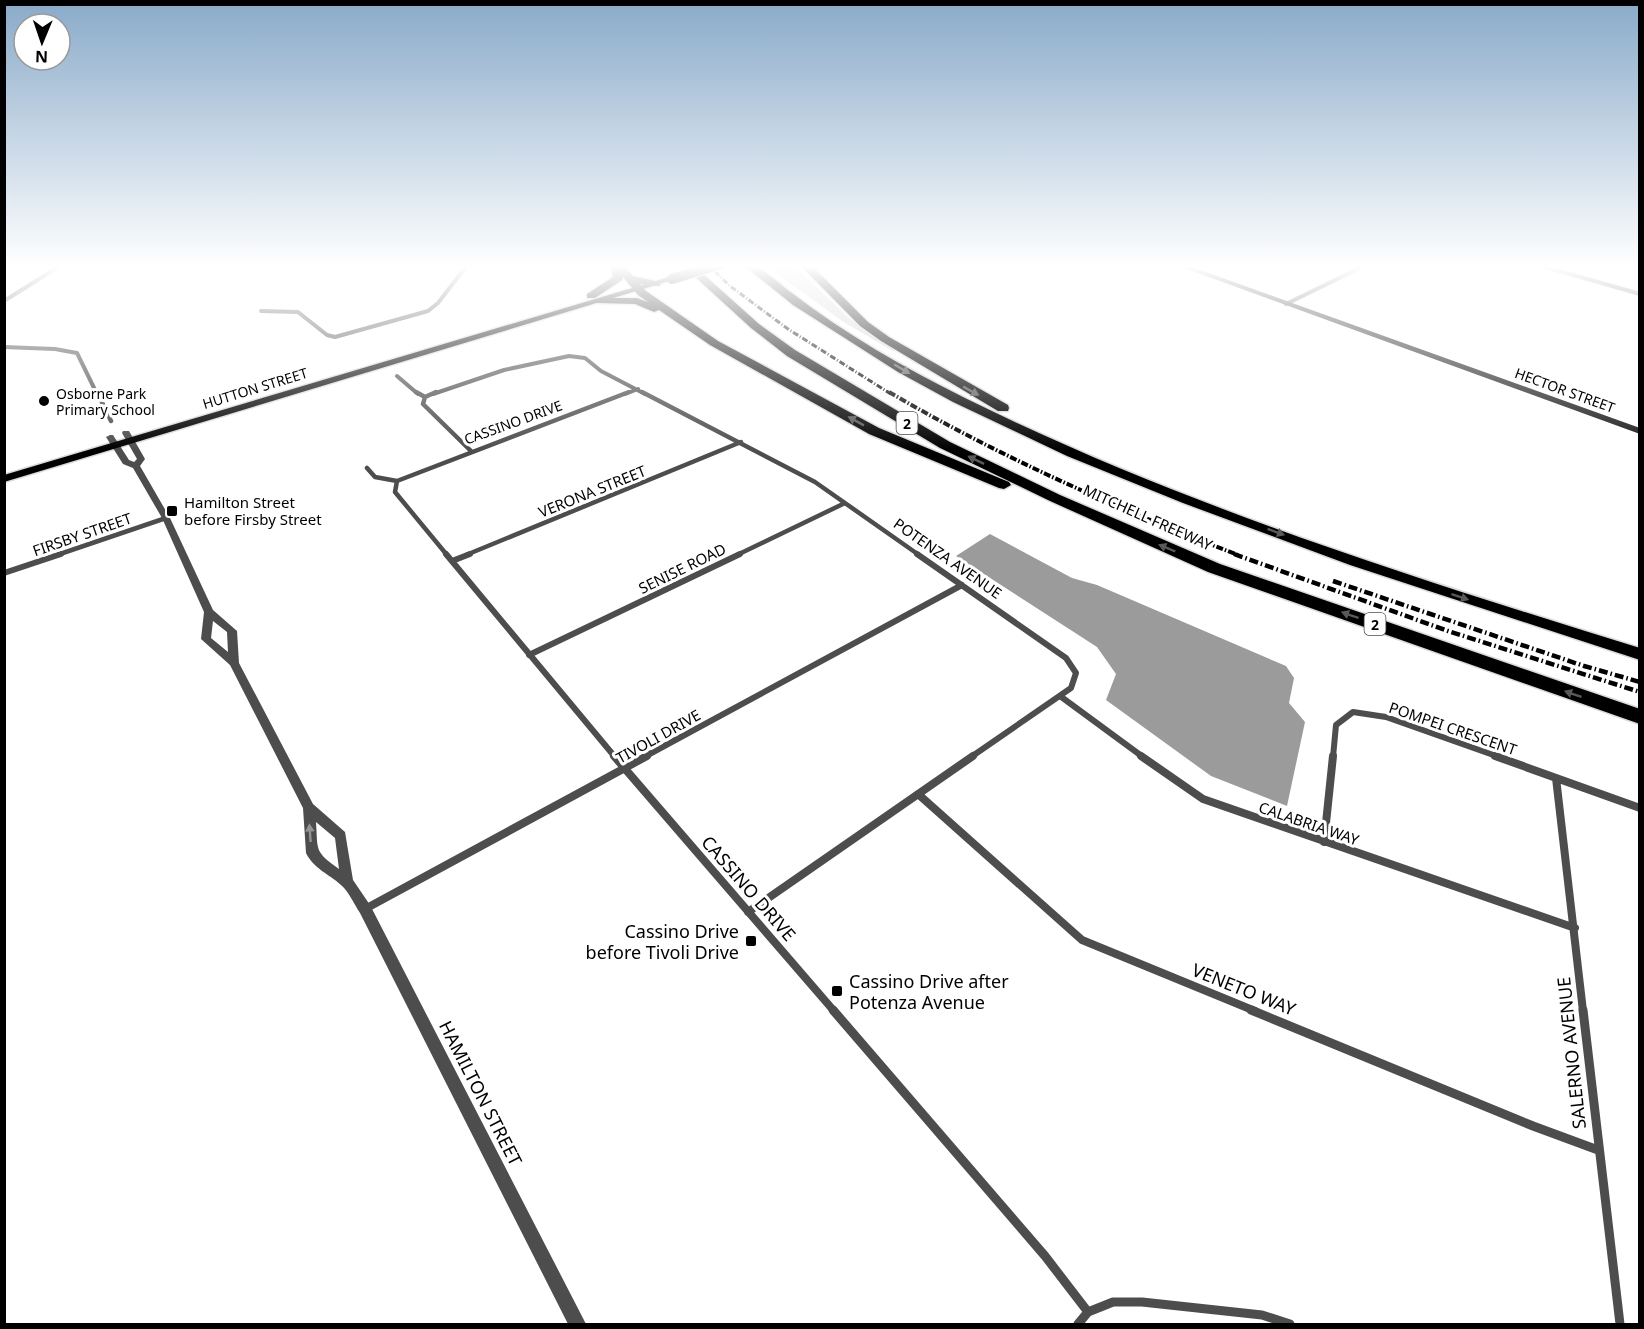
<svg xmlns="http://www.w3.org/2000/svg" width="1644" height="1329" font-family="'Noto Sans',sans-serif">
  <rect width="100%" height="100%" fill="#fff"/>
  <!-- green -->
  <path fill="#d4d4d4" d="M 764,264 L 792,264 L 850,319 L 896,350 L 893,351 L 842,321 Z"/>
  <!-- water -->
  <path fill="#9b9b9b" d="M 990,534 L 1072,578 L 1097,585 L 1286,666 L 1294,678 L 1289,703 L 1305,722 L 1287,806 L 1211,776 L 1106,700 L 1116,674 L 1097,647 L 956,556 Z"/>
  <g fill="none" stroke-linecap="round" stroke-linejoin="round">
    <!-- primary casing -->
    <g stroke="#dbdbdb" stroke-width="3">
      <path id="primary" d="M 669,277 L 676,279 L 4,482 L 4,475 Z"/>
    </g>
    <!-- motorway casing -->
    <g stroke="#dbdbdb" stroke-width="3">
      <path id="motorway" d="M 610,264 L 622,264 L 633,276 L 660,282 L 660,286 L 640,284 L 646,291 L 718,341 L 879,428 L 1009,482 L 1011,485 L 1004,489 L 999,488 L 869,434 L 710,345 L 659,310 L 654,312 L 635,304 L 597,303 L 597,299 L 601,298 L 637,298 L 648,302 L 638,295 L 623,277 L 622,280 L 595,298 L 587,298 L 587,294 L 613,277 Z
        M 681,264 L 692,264 L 759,324 L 795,350 L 950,442 L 1060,495 L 1220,564 L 1640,709 L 1640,724 L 1208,572 L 1050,501 L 940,448 L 787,356 L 751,328 Z
        M 742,264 C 761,264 777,282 792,293 C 845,334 905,368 965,398 C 1179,504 1411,577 1640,648 L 1640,660 L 1350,565 L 1183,503 L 1067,456 L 953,402 L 898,372 L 793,305 Z
        M 799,264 L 810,264 L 868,322 L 889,337 L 1008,405 L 1009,408 L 1008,411 L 998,411 L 881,341 L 860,326 Z"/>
    </g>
    <!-- minor-far4 -->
    <path stroke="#4d4d4d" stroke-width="4" d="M 1535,264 L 1640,294
      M 4,301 L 63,264
      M 1286,304 L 1368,264
      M 261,311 L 298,312 L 327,335 L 335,337 L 428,311 L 438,303 L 468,264
      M 4,347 L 55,349 L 77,353 L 97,394
      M 397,376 L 418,394
      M 433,394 L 504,370 L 569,356 L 585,358 L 601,371 L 645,394
      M 625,394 L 638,389"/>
    <!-- minor-far3 -->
    <path stroke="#4d4d4d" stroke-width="4.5" d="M 97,392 L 111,421
      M 416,392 L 425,397
      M 436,392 L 425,397 L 423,404 L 472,452
      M 642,392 L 815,482 L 919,555
      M 367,468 L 375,477 L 397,481
      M 57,555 L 166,518
      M 447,555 L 395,492 L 397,481 L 629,392
      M 466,555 L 741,442
      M 737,555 L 845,503"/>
    <!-- minor-far2 -->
    <path stroke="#4d4d4d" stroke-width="6" d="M 446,554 L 615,757
      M 917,554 L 1066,658 L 1076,673 L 1071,688 L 971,757
      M 452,561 L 470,554
      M 4,573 L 61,554
      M 529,655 L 740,554
      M 1060,696 L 1143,757
      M 644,757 L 962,585
      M 1333,757 L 1336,725 L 1353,712 L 1386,717 L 1499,757"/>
    <!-- minor-far1 -->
    <path stroke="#4d4d4d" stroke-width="8" d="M 614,756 L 834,1011
      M 1141,756 L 1203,799 L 1575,928
      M 1495,756 L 1640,808
      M 1556,778 L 1583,1011
      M 918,794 L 1082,940 L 1255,1011
      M 1324,842 L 1333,756
      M 365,909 L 647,756
      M 748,912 L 973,756"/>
    <!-- minor -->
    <path stroke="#4d4d4d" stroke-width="9" d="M 833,1010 L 1045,1256 L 1088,1312
      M 1251,1010 L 1533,1126 L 1598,1150
      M 1583,1010 L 1620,1324
      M 1078,1324 L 1088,1312 L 1113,1302 L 1142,1302 L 1262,1315 L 1290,1324"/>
    <!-- tertiary -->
    <path fill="#4d4d4d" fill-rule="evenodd" d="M 123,431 L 129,431 L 145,459 L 140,466 L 170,518 L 213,610 L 237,631 L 239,663 L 313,804 L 345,832 L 353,880 L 370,905 L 586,1324 L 568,1324 L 360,913 C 354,904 349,892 341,885 C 329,874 314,869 306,853 L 303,808 L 230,665 L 201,639 L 204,612 L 162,518 L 133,468 L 123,464 L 106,437 L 110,435 L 113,435 L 129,460 L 134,462 L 137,459 L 122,433 ZM 213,621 L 227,632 L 228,652 L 211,638 ZM 316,822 L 335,838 L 339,869 C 314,851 318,851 316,822 Z"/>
    <!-- secondary -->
    <path fill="#1a1a1a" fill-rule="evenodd" d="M 1173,264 L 1184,264 L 1640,428 L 1640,434 Z"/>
    <!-- primary -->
    <use href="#primary" fill="#000" fill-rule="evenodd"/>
    <!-- motorway -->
    <use href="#motorway" fill="#000" fill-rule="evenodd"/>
    <!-- rail-far2 -->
    <path stroke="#000" stroke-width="3" stroke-dasharray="6 2 1 2" stroke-linecap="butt" d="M 707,264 L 730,286 L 788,329 L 891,394"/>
    <!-- rail-far1 -->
    <path stroke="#000" stroke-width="4" stroke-dasharray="7 2 1.5 2" stroke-linecap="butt" d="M 889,392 C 1000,457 1118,509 1238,555"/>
    <!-- rail -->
    <path stroke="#000" stroke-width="4.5" stroke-dasharray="9 3 1.5 3" stroke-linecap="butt" d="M 1234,554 L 1448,631 L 1640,692
      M 1333,581 L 1584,666 L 1640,682"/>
    <!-- primary-bridge casing -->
    <g stroke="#dbdbdb" stroke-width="12" stroke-linecap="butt">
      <path id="primary-bridge" d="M 672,279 L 721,264"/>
    </g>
    <!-- primary-bridge -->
    <use href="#primary-bridge" stroke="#000" stroke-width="10"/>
  </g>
  <!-- one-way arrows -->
  <defs><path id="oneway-solid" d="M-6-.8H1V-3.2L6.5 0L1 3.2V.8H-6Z" transform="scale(1.5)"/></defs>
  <g fill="#595959">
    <use href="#oneway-solid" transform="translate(902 369) rotate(30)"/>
    <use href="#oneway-solid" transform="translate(971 391) rotate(29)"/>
    <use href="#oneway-solid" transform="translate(856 421) rotate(-151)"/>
    <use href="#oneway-solid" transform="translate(976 460) rotate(-154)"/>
    <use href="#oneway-solid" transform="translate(1276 532) rotate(20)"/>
    <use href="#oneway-solid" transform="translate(1167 548) rotate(-157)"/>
    <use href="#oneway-solid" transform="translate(1460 597) rotate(18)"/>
    <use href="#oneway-solid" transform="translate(1350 615) rotate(-161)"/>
    <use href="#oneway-solid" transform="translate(1573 694) rotate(-161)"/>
  </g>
  <use fill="#949494" href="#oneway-solid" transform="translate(310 833) rotate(-94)"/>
  <!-- sky -->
  <linearGradient id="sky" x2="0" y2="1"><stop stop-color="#89aac9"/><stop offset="0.59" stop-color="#fff"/><stop offset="1" stop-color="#fff" stop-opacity="0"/></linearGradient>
  <rect width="1644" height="451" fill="url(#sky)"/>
  <!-- markers -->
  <g fill="#000" stroke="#fff" stroke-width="2">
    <circle cx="44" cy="401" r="6"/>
    <rect x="166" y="505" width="12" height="12" rx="3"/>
    <rect x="745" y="935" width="12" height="12" rx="3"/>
    <rect x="831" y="985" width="12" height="12" rx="3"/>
  </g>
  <g text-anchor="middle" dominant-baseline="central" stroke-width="6" stroke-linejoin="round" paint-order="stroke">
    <!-- far-street labels -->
    <g font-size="14" fill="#000" stroke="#fff">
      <text transform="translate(255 388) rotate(-17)">HUTTON STREET</text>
      <text transform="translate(1565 390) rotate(20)">HECTOR STREET</text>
      <text transform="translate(513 422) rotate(-20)">CASSINO DRIVE</text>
    </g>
    <!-- far-poi labels -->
    <g font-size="14" fill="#000" stroke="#fff" text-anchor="start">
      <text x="56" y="393">Osborne Park<tspan x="56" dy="16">Primary School</tspan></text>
    </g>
    <!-- shield labels -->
    <g fill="#fff" stroke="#4c4c4c" stroke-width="1.5">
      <rect x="896.5" y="412" width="21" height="22" rx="4.5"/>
      <rect x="1364.5" y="613" width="21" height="22" rx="4.5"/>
    </g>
    <g font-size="14" font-weight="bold" fill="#000">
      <text x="907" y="423">2</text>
      <text x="1375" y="624">2</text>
    </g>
    <!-- street labels -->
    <g font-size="15" fill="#000" stroke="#fff">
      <text transform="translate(592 491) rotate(-22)">VERONA STREET</text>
      <text transform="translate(1148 517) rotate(24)">MITCHELL FREEWAY</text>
      <text transform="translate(82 534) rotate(-19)">FIRSBY STREET</text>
      <text transform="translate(948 558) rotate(35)">POTENZA AVENUE</text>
      <text transform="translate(682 568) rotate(-26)">SENISE ROAD</text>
      <text transform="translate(1453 728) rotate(19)">POMPEI CRESCENT</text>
      <text transform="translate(658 736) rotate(-29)">TIVOLI DRIVE</text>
      <text transform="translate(1309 823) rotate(19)">CALABRIA WAY</text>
    </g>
    <!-- poi labels -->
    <g font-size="15" fill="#000" stroke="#fff" text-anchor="start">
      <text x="184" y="502">Hamilton Street<tspan x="184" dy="17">before Firsby Street</tspan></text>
    </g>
    <!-- near-street labels -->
    <g font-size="18" fill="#000" stroke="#fff">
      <text transform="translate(749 888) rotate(49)">CASSINO DRIVE</text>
      <text transform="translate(1244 989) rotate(22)">VENETO WAY</text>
      <text transform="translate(1571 1053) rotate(-96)">SALERNO AVENUE</text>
      <text transform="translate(481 1093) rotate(63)">HAMILTON STREET</text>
    </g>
    <!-- near-poi labels -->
    <g font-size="18" fill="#000" stroke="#fff" text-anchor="end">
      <text x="739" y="931">Cassino Drive<tspan x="739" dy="21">before Tivoli Drive</tspan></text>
      <text x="849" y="981" text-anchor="start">Cassino Drive after<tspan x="849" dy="21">Potenza Avenue</tspan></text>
    </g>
  </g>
  <!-- border -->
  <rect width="1644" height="1329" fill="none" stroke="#000000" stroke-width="12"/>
  <!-- north arrow -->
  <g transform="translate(42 42) rotate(182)"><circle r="28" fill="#ffffff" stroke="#999999" stroke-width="1.5"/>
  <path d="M0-4.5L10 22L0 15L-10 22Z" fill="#000000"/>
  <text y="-9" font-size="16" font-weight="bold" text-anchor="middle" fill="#000000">N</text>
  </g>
</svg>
